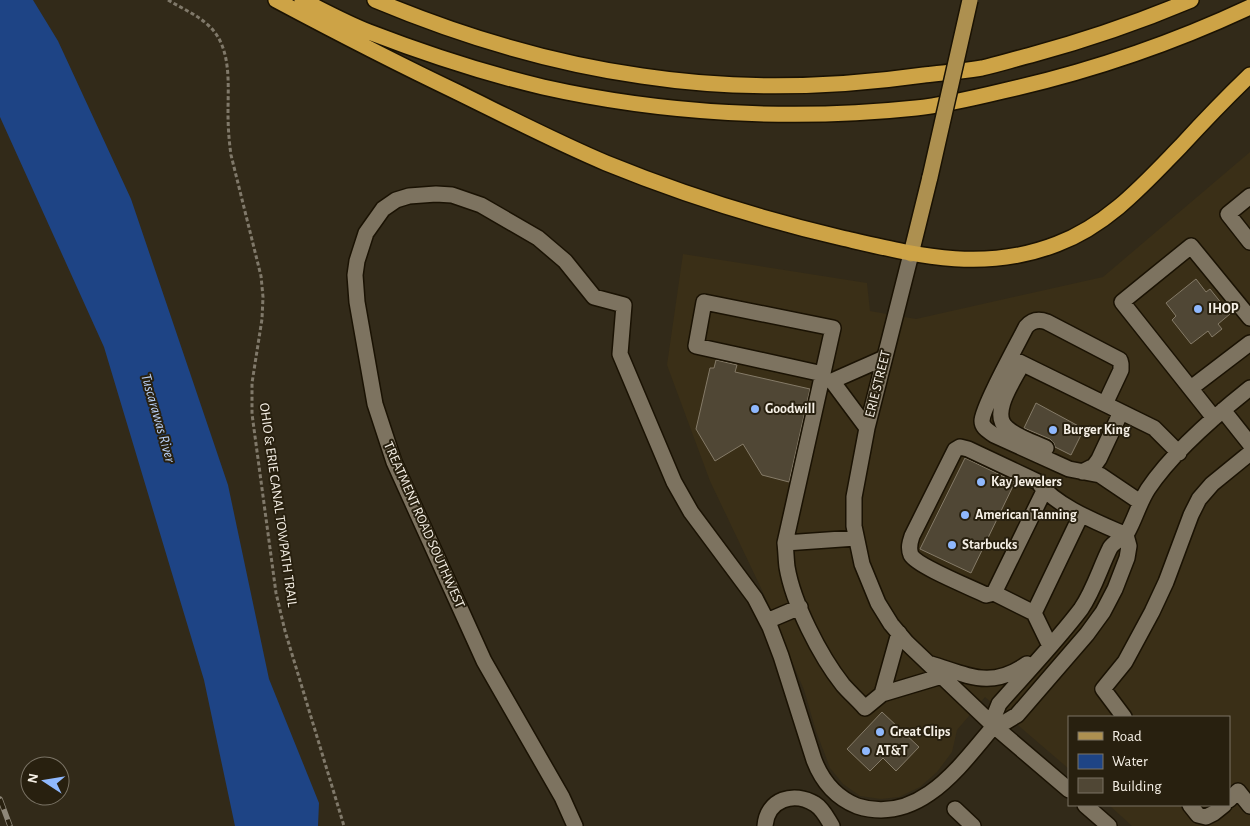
<svg xmlns="http://www.w3.org/2000/svg" width="1250" height="826" font-family="'Alegreya Sans',sans-serif">
  <rect width="100%" height="100%" fill="#322a19"/>
  <!-- built -->
  <path fill="#3a2f17" d="M 1250,152 L 1250,826 L 1132,826 L 1109,805 L 1229,805 L 1229,717 L 1069,717 L 1069,769 L 985,697 L 957,730 L 952,752 L 937,772 L 920,787 L 899,797 L 881,799 L 860,796 L 843,784 L 830,768 L 816,731 L 804,690 L 761,588 L 710,481 L 667,365 L 683,254 L 867,283 L 870,311 L 916,319 L 1103,277 Z"/>
  <!-- water -->
  <path fill="#1e4485" d="M 0,0 L 33,0 L 58,41 L 131,199 L 228,485 L 269,679 L 319,803 L 318,826 L 235,826 L 204,680 L 104,347 L 0,117 Z"/>
  <!-- building -->
  <path fill="#504735" stroke="#857b68" d="M 1196,279 L 1206,292 L 1210,289 L 1230,314 L 1218,324 L 1222,329 L 1212,337 L 1208,331 L 1191,344 L 1172,320 L 1176,316 L 1166,303 Z
    M 716,360 L 737,365 L 735,372 L 810,389 L 789,482 L 762,475 L 743,444 L 715,461 L 696,429 L 710,368 L 714,368 Z
    M 1036,403 L 1084,429 L 1071,455 L 1055,447 L 1054,443 L 1050,439 L 1024,428 Z
    M 965,458 L 1015,482 L 971,573 L 920,549 Z
    M 882,712 L 919,747 L 896,771 L 883,758 L 870,771 L 847,749 Z"/>
  <g fill="none" stroke-linecap="round" stroke-linejoin="round">
    <!-- minor casing -->
    <g stroke="#1a1203" stroke-width="18">
      <path id="minor" d="M 1250,196 L 1228,214 L 1250,242
        M 911,254 L 867,428 L 854,497 L 854,526 L 862,564 L 878,603 L 891,624 L 907,643 L 994,726 L 1069,790
        M 1011,358 L 1105,404 L 1121,370 L 1121,364 L 1120,360 L 1047,322 C 1039,319 1032,320 1026,327 C 1018,343 982,408 982,421 C 982,428 989,431 994,435 L 1069,469 L 1100,475 L 1140,502
        M 1022,364 C 1015,379 989,414 1007,428 C 1017,437 1033,442 1046,448
        M 823,374 L 696,346 L 704,302 L 833,328 L 785,543 C 786,551 786,559 787,567 C 793,603 820,656 843,685 C 850,693 858,700 865,708 L 882,694 L 942,676
        M 822,379 L 832,381 L 884,358
        M 832,381 L 867,428
        M 1191,388 L 1250,343
        M 1105,404 L 1154,428 L 1179,453
        M 1223,410 L 1250,444
        M 1214,418 L 1122,302 L 1191,246 L 1250,318
        M 1082,472 L 1094,466 L 1099,459 L 1121,412
        M 785,543 L 856,538
        M 994,593 L 1044,491
        M 1034,613 L 1081,515
        M 767,621 L 800,607
        M 1050,646 L 1034,613 L 994,593 L 986,595 C 972,588 917,566 911,555 C 908,548 910,542 912,536 L 955,450 L 960,447 L 968,449 L 1038,482 C 1055,506 1099,523 1126,535
        M 931,664 C 970,676 991,689 1027,664
        M 882,694 L 899,633
        M 1124,717 L 1103,689 L 1125,662 L 1152,612 L 1166,582 L 1191,515 L 1199,499 L 1212,484 L 1250,453
        M 994,726 L 995,714 L 999,704 C 1026,673 1056,642 1081,609 C 1094,590 1100,568 1110,548 C 1114,541 1123,539 1127,533 C 1135,519 1139,503 1148,489 C 1172,453 1216,415 1250,388
        M 994,726 L 1002,724 L 1017,715 L 1087,634 L 1103,612 L 1115,589 L 1127,558 L 1129,546 L 1126,535
        M 1229,800 L 1238,791 L 1250,806
        M 1085,805 L 1109,826
        M 1190,805 L 1198,815 L 1206,817 L 1214,813 L 1224,805
        M 955,809 L 973,826
        M 575,826 L 562,797 L 484,661 L 394,462 L 375,404 L 357,302 L 355,275 L 357,261 L 366,233 L 383,209 L 396,200 L 409,196 L 436,194 L 452,195 L 481,205 L 538,238 L 565,261 L 594,297 L 624,305 L 620,354 L 674,482 L 691,512 L 755,598 L 770,627 L 781,656 L 814,760 C 822,781 835,797 857,806 C 919,826 960,766 994,726
        M 765,826 C 767,799 794,791 815,804 C 823,809 827,818 832,826"/>
    </g>
    <!-- major casing -->
    <g stroke="#1a1203" stroke-width="18">
      <path id="major" d="M 911,254 L 930,177"/>
    </g>
    <!-- highway casing -->
    <g stroke="#1a1203" stroke-width="18">
      <path id="highway" d="M 276,0 C 336,32 396,63 457,92 C 506,116 556,142 606,163 C 682,194 761,219 842,238 C 916,255 983,273 1057,244 C 1108,225 1144,184 1181,146 C 1203,122 1226,98 1250,75
        M 302,0 C 324,11 346,23 369,32 C 426,54 484,73 543,87 C 663,114 793,121 916,108 C 945,105 974,98 1003,91 C 1088,72 1171,44 1250,7
        M 375,0 C 461,36 550,63 642,76 C 734,90 832,88 924,75 C 943,73 963,71 982,68 C 999,64 1015,59 1031,55 C 1086,40 1139,22 1191,0"/>
    </g>
    <!-- path -->
    <path stroke="#80796a" stroke-width="3" stroke-dasharray="4 2.5" stroke-linecap="butt" d="M 168,0 C 181,8 196,14 208,25 C 232,46 228,83 228,113 C 228,127 229,141 231,155 L 261,276 L 263,297 L 262,319 L 252,383 L 252,414 L 276,593 L 285,631 L 344,826"/>
    <!-- minor -->
    <use href="#minor" stroke="#7d7360" stroke-width="15"/>
    <!-- major -->
    <use href="#major" stroke="#ad9050" stroke-width="15"/>
    <!-- highway -->
    <use href="#highway" stroke="#cda346" stroke-width="15"/>
    <!-- rail casing -->
    <g stroke="#8e8779" stroke-width="5.5">
      <path id="rail" d="M 0,799 L 10,826"/>
    </g>
    <!-- rail -->
    <use href="#rail" stroke="#28200f" stroke-width="4" stroke-dasharray="11" stroke-linecap="butt"/>
    <!-- major-bridge casing -->
    <g stroke="#1a1203" stroke-width="18" stroke-linecap="butt">
      <path id="major-bridge" d="M 930,177 L 970,0"/>
    </g>
    <!-- major-bridge -->
    <use href="#major-bridge" stroke="#ad9050" stroke-width="15"/>
  </g>
  <!-- markers -->
  <g fill="#8fb8fd" stroke="#28200f" stroke-width="2">
    <circle cx="1198" cy="309" r="5"/>
    <circle cx="755" cy="409" r="5"/>
    <circle cx="1053" cy="430" r="5"/>
    <circle cx="981" cy="482" r="5"/>
    <circle cx="965" cy="515" r="5"/>
    <circle cx="952" cy="545" r="5"/>
    <circle cx="880" cy="732" r="5"/>
    <circle cx="866" cy="751" r="5"/>
  </g>
  <g text-anchor="middle" dominant-baseline="central" stroke-width="4" stroke-linejoin="round" paint-order="stroke">
    <!-- poi labels -->
    <g font-size="14" font-weight="bold" fill="#f6f0e6" stroke="#28200f" text-anchor="start">
      <text x="1208" y="309">IHOP</text>
      <text x="765" y="409">Goodwill</text>
      <text x="1063" y="430">Burger King</text>
      <text x="991" y="482">Kay Jewelers</text>
      <text x="975" y="515">American Tanning</text>
      <text x="962" y="545">Starbucks</text>
      <text x="890" y="732">Great Clips</text>
      <text x="876" y="751">AT&amp;T</text>
    </g>
    <!-- street labels -->
    <g font-size="14" fill="#f6f0e6" stroke="#28200f">
      <text transform="translate(878 384) rotate(-76)">ERIE STREET</text>
      <text transform="translate(278 505) rotate(82)">OHIO &amp; ERIE CANAL TOWPATH TRAIL</text>
      <text transform="translate(424 525) rotate(66)">TREATMENT ROAD SOUTHWEST</text>
    </g>
    <!-- water labels -->
    <g font-size="15" font-style="italic" fill="#b8cff5" stroke="#28200f">
      <text transform="translate(158 418) rotate(74)">Tuscarawas River</text>
    </g>
  </g>
  <!-- legend -->
  <rect x="1068" y="716" width="162" height="90" fill="#28200f" stroke="#7a7365"/>
  <rect x="1078" y="732" width="25" height="8" fill="#ad9050" stroke="#7a7365"/>
  <text x="1112" y="741" font-size="15" fill="#f6f0e6">Road</text>
  <rect x="1078" y="754" width="25" height="15" fill="#1e4485" stroke="#7a7365"/>
  <text x="1112" y="766" font-size="15" fill="#f6f0e6">Water</text>
  <rect x="1078" y="778" width="25" height="15" fill="#504735" stroke="#7a7365"/>
  <text x="1112" y="791" font-size="15" fill="#f6f0e6">Building</text>
  <!-- north arrow -->
  <g transform="translate(45 781) rotate(282)"><circle r="24" fill="#28200f" stroke="#7a7365"/>
  <path d="M0-4L9 19L0 12L-9 19Z" fill="#8fb8fd"/>
  <text y="-8" font-size="14" font-weight="bold" text-anchor="middle" fill="#f6f0e6">N</text>
  </g>
</svg>
